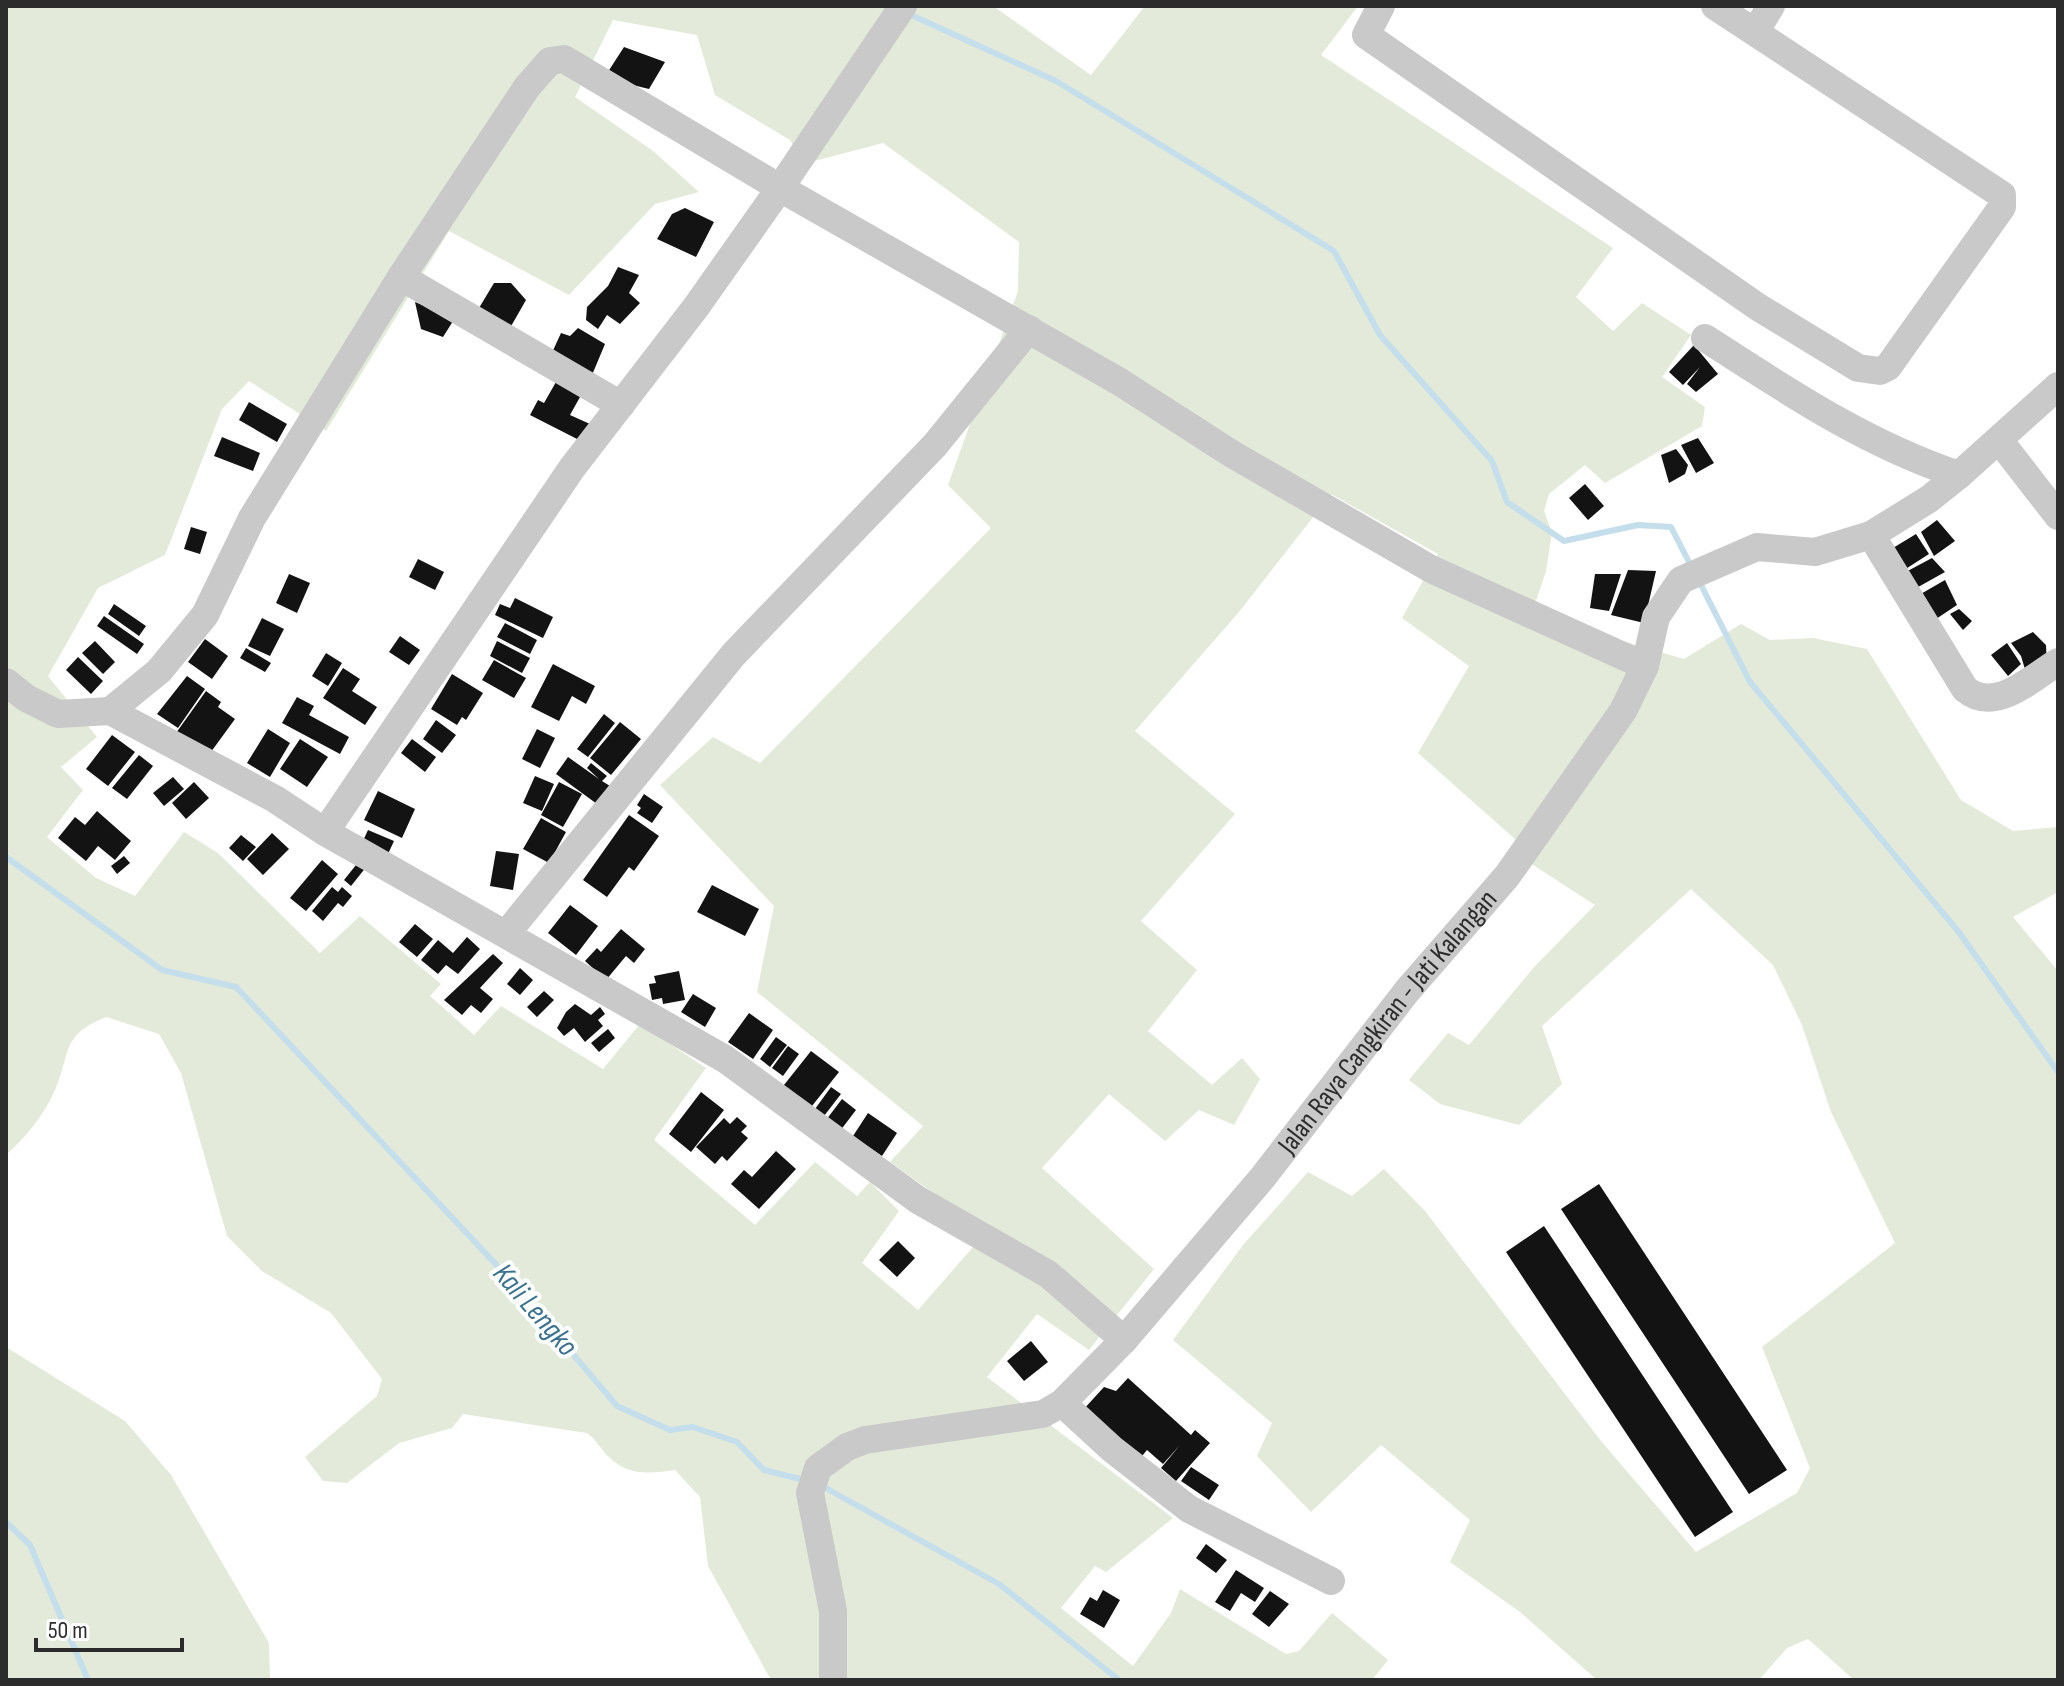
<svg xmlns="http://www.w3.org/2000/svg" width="2064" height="1686" font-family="'Sofia Sans Condensed',sans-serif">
  <rect width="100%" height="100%" fill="#fff"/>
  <!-- green -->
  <path fill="#e3ead9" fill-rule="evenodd" d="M 6,6 L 993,6 L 1091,75 L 1145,6 L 1358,6 L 1321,55 L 1613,248 L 1576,297 L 1613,331 L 1642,303 L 1691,335 L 1662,377 L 1705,407 L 1702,426 L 1605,483 L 1585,465 L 1549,494 L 1544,511 L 1552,533 L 1546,571 L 1536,601 L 1556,641 L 1609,637 L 1684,659 L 1741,624 L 1770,640 L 1813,638 L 1867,649 L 1961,800 L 2013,831 L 2058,827 L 2058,892 L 2013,917 L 2058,971 L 2058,1680 L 1854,1680 L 1808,1639 L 1787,1648 L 1759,1680 L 1597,1680 L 1520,1612 L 1450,1562 L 1470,1520 L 1381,1445 L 1311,1512 L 1257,1456 L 1272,1423 L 1173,1340 L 1243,1245 L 1308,1172 L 1352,1196 L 1384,1169 L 1425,1211 L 1601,1441 L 1696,1552 L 1797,1493 L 1810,1468 L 1762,1347 L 1895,1243 L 1831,1112 L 1802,1025 L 1773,965 L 1691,889 L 1542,1026 L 1562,1084 L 1519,1125 L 1440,1104 L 1409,1080 L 1448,1033 L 1469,1045 L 1535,966 L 1595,905 L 1527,861 L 1516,840 L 1418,753 L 1469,666 L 1402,618 L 1438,554 L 1331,494 L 1239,612 L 1135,731 L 1235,814 L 1141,921 L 1197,970 L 1148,1031 L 1212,1085 L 1242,1058 L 1260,1079 L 1234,1125 L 1199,1110 L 1165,1141 L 1109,1094 L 1042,1168 L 1154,1269 L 1089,1350 L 1037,1314 L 987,1377 L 1173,1518 L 1106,1572 L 1095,1566 L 1061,1608 L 1133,1666 L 1171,1613 L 1180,1589 L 1286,1654 L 1299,1651 L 1332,1613 L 1388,1660 L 1372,1680 L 771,1680 L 708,1566 L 700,1497 L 675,1470 C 650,1473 629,1477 609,1457 C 600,1449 597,1440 587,1433 L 463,1414 L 452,1428 L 399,1443 L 347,1483 L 323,1481 L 305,1457 L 377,1396 L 382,1379 L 331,1313 L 262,1271 L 227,1236 L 181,1073 L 159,1034 L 106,1017 C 60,1036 72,1051 55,1090 C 44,1115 27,1136 6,1155 ZM 613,20 L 697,35 L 715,95 L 790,140 L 803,164 L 883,143 L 1019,242 L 1018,291 L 948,485 L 991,528 L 760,763 L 713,737 L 660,785 L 774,906 L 757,992 L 923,1126 L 890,1162 L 987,1231 L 918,1310 L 862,1263 L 899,1211 L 870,1182 L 857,1196 L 815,1162 L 755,1225 L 654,1140 L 706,1068 L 640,1024 L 603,1069 L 501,1006 L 474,1035 L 430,996 L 441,984 L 360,916 L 320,953 L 218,853 L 184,832 L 135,896 L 96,878 L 47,837 L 83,790 L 61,767 L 97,737 L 48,676 L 98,588 L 165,555 L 222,409 L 249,381 L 326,431 L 449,231 L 569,295 L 655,204 L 699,192 L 653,151 L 575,97 Z
    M 6,1347 L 125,1421 L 171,1475 L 269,1643 L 270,1680 L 6,1680 Z"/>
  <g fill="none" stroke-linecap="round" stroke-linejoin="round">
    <!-- stream -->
    <path stroke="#c4deeb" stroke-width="6" d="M 909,14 L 1056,81 L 1334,251 L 1380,335 L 1492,461 L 1507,502 L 1564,541 L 1638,525 L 1671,527 L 1691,566
      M 1698,579 L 1750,682 L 1958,931 L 2058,1072
      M 6,857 L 162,970 L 236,987 L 505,1274 L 617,1406 L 670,1430 L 693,1427 L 737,1442 L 764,1470 L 808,1481
      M 822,1486 L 999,1584 L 1119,1680
      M 6,1522 L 30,1545 L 88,1680"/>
  </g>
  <!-- building -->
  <path fill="#131313" d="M 624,47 L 665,62 L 649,89 L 604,78 Z
    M 685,208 L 714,222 L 696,257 L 657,239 L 672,214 Z
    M 618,267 L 639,275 L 629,293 L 640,303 L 620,324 L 607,315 L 598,329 L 586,320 L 587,307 L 608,286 Z
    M 494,283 L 511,283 L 526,300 L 510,328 L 476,313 Z
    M 415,302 L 455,318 L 443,337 L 421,329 Z
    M 578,328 L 605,344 L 592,375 L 550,357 L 561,333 L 570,336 Z
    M 1694,345 L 1718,374 L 1696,392 L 1687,384 L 1700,367 L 1683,385 L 1669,372 Z
    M 560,375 L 585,388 L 570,415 L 590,424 L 579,440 L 530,415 L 538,400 L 544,403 Z
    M 249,402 L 287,424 L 277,442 L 239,420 Z
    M 222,437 L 260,453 L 253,471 L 214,456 Z
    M 1698,438 L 1714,463 L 1696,473 L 1681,445 Z
    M 1676,449 L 1688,465 L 1685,474 L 1669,483 L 1661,455 Z
    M 1585,484 L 1604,506 L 1588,520 L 1569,498 Z
    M 1937,520 L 1955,541 L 1934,556 L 1921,532 Z
    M 191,527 L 207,532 L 200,554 L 184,549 Z
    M 1916,534 L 1929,554 L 1901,572 L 1888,551 Z
    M 1932,558 L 1945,572 L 1911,591 L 1902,574 Z
    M 418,559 L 444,572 L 435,590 L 409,577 Z
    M 1628,570 L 1656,571 L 1644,623 L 1611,615 Z
    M 289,574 L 310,583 L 297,613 L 276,603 Z
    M 1595,574 L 1621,574 L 1609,611 L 1590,608 Z
    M 1945,580 L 1957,605 L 1933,621 L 1919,595 Z
    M 515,598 L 553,617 L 543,638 L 495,615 L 500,604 L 510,608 Z
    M 114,604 L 146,626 L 139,636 L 108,614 Z
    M 1959,609 L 1972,621 L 1963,630 L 1950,614 Z
    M 104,616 L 144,644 L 137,654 L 97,626 Z
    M 262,618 L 284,629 L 270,656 L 248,646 Z
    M 505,623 L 537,640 L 530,654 L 497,637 Z
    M 2033,632 L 2046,645 L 2047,665 L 2027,676 L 2021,656 L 2011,643 Z
    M 400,636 L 420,650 L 409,665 L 389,652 Z
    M 205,639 L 228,656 L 212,679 L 188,662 Z
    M 95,641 L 115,662 L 103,674 L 82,653 Z
    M 497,641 L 530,658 L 522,673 L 490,656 Z
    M 2007,643 L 2021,664 L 2008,676 L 1991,655 Z
    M 246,648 L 271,663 L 265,672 L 240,658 Z
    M 326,653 L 342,663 L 328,686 L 312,676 Z
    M 78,657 L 103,681 L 91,694 L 66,670 Z
    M 494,660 L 526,678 L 514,698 L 482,680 Z
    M 553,664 L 595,686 L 586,704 L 572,696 L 559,721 L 531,707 Z
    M 343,668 L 360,679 L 352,691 L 377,707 L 365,725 L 323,698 Z
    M 452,674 L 483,693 L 466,720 L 462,717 L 457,725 L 431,709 Z
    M 187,676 L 205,689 L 178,728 L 157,714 Z
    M 206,691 L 221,702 L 218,707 L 235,719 L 208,756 L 176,733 Z
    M 297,697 L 314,706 L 309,715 L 349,737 L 340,754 L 282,723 Z
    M 604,714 L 615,723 L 588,757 L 577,749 Z
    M 436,720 L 456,735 L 442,753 L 423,739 Z
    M 620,722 L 641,739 L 611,775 L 590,758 Z
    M 268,729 L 290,743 L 270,777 L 247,763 Z
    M 537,729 L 555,738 L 540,768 L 522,759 Z
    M 112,735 L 135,752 L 108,786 L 86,769 Z
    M 300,739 L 328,757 L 307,787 L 280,769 Z
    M 412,739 L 436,757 L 425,772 L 401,753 Z
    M 139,755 L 153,766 L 127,799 L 112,788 Z
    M 568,757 L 599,779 L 587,768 L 591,763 L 607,776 L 602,781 L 610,786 L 597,804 L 556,774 Z
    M 535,776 L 554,784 L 542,811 L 523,803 Z
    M 173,777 L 184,789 L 164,806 L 153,793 Z
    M 194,782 L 209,798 L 186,819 L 172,803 Z
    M 559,782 L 582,794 L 563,827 L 541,815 Z
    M 378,791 L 415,809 L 402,838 L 364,820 Z
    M 644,794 L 663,807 L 652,823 L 637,813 L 641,808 L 637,805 Z
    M 97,811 L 131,841 L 115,860 L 98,846 L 86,861 L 58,838 L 75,817 L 85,825 Z
    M 629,815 L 659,836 L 634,871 L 629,867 L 607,897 L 583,880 Z
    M 541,818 L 566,832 L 549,863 L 523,849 Z
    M 368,830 L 394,841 L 388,854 L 362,843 Z
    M 272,833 L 289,849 L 263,875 L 247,859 Z
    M 241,835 L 256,847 L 243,861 L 229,848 Z
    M 496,851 L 519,854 L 513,890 L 490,886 Z
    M 124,856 L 130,863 L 117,874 L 111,866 Z
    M 322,860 L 338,874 L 306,911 L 290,898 Z
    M 360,860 L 367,866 L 351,886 L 344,880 Z
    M 712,885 L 759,909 L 745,936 L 697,912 Z
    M 332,887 L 338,892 L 342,887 L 352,896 L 343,907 L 338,903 L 323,921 L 312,911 Z
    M 570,905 L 598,926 L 576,955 L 548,933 Z
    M 415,924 L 433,939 L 417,957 L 399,942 Z
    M 621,929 L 645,949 L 634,963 L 626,956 L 606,980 L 585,961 L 597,948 L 601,952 Z
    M 467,937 L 480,949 L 458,974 L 446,965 L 438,974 L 421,960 L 438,940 L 453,953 Z
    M 493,954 L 503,963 L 480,988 L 493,999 L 481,1013 L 471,1005 L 462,1015 L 444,1000 Z
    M 520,968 L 533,980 L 520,995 L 507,984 Z
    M 679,971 L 685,1000 L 663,1004 L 662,998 L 652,1000 L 649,984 L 656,983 L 654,976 Z
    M 544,991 L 554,1000 L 537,1017 L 527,1007 Z
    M 693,994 L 716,1008 L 705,1027 L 681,1012 Z
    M 575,1004 L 591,1015 L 600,1007 L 605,1014 L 598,1020 L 603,1026 L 585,1042 L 574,1028 L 564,1036 L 557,1028 L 566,1012 Z
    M 749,1013 L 773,1030 L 753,1059 L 728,1042 Z
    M 608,1029 L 615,1038 L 599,1052 L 591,1043 Z
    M 776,1037 L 787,1045 L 770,1067 L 760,1059 Z
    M 788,1046 L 799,1054 L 783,1076 L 772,1068 Z
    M 811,1051 L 839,1072 L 808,1111 L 780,1090 Z
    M 831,1087 L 841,1094 L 824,1116 L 815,1109 Z
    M 701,1092 L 724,1110 L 691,1152 L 669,1134 Z
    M 842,1099 L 856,1110 L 840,1131 L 826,1120 Z
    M 868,1113 L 897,1133 L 882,1156 L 853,1136 Z
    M 737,1117 L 747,1126 L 741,1132 L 748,1138 L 727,1161 L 722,1156 L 715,1164 L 696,1147 L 724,1118 L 730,1124 Z
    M 776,1151 L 796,1169 L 759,1209 L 731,1184 L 744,1170 L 752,1177 Z
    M 1599,1184 L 1787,1470 L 1749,1494 L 1561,1209 Z
    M 1544,1226 L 1733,1512 L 1695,1537 L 1506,1252 Z
    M 898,1241 L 915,1258 L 897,1277 L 879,1260 Z
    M 1031,1341 L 1048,1362 L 1024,1381 L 1007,1361 Z
    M 1128,1378 L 1191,1435 L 1195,1430 L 1210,1443 L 1176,1481 L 1161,1468 L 1180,1445 L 1163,1464 L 1147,1450 L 1138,1461 L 1082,1411 L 1104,1387 L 1116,1391 Z
    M 1191,1467 L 1219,1485 L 1209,1500 L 1181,1481 Z
    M 1206,1544 L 1227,1560 L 1216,1573 L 1196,1558 Z
    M 1236,1570 L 1264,1588 L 1255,1602 L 1241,1593 L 1230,1611 L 1215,1602 Z
    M 1103,1590 L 1120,1600 L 1104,1628 L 1080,1614 L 1090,1597 L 1097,1601 Z
    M 1270,1591 L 1289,1604 L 1269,1627 L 1252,1614 Z"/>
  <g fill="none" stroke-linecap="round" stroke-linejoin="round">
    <!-- minor -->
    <g stroke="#c9c9c9" stroke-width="28">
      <path d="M 1381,6 L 1366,35 L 1758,307 L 1858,368 L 1880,371 L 1888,367 L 2002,207 L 2002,195 L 1715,6"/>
      <path d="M 1755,32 L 1771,6"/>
      <path d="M 401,277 L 621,405"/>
      <path d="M 1705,338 C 1787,391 1866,444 1959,475"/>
      <path d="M 1999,440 L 2058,516"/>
      <path d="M 1871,535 L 1965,689 C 1995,714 2030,679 2058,662"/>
      <path d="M 6,682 L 26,698 L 58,714 L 110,711 L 275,799 L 325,832 L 572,468 L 696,307 L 780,188 L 1120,382 L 1232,454 L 1431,569 L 1645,666"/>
      <path d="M 110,711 L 159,671 L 205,615 L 252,518 L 401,277 L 527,87 L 550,61 L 564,59 L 780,188 L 903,6"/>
      <path d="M 325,832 L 725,1059 L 918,1200 L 1048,1274 L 1124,1340"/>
      <path d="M 507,933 L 734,654 L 935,445 L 1029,329"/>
      <path d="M 1062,1403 L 1112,1449 L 1189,1509 L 1331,1581"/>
      <path id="s1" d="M 833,1680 L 833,1611 L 810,1493 L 818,1468 L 847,1447 L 865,1440 L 1043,1414 L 1062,1403 L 1124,1340 L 1263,1177 L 1407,991 L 1507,876 L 1623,711 L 1645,666 L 1656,617 L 1681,580 L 1757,547 L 1815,552 L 1871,535 L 1929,499 L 1959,475 L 2058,386"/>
    </g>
  </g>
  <g text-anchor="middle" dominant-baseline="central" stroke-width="8" stroke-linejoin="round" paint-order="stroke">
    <!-- street labels -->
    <g font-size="28" fill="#2c2c2c" stroke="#fff">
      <text stroke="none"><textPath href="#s1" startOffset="974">Jalan Raya Cangkiran - Jati Kalangan</textPath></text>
    </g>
    <!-- water labels -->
    <g font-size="30" font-style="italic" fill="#39718f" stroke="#fff">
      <text transform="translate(535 1310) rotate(49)">Kali Lengko</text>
    </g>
  </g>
  <!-- border -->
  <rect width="2064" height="1686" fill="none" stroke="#2c2c2c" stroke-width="16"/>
  <!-- scale -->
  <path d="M36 1638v12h146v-12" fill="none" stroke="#2c2c2c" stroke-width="4"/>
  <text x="48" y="1638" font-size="24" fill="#2c2c2c" stroke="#ffffff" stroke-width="6" paint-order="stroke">50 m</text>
</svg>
